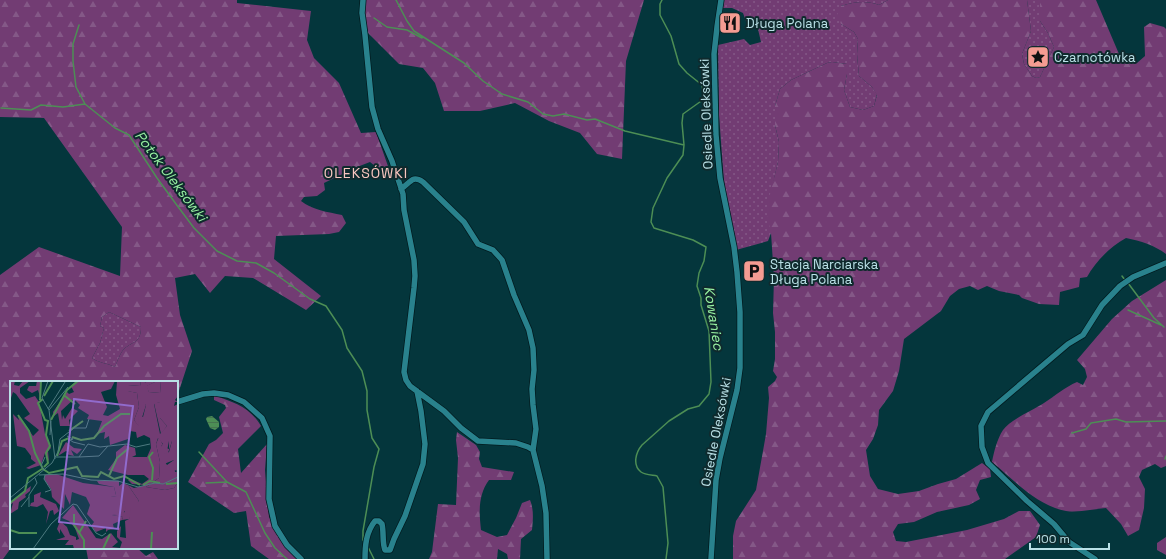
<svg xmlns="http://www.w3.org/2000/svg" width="1166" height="559" font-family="'Space Grotesk',sans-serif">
  <defs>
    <pattern id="green-dots" width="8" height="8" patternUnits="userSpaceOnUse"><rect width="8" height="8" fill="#723c73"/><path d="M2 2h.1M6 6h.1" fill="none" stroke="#845887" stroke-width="1.8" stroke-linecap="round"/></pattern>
    <pattern id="forest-firs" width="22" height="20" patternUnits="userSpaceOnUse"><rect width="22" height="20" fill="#723c73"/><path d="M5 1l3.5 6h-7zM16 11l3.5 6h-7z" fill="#845887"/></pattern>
    <pattern id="water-rules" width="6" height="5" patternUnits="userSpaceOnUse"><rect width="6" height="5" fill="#4d8e55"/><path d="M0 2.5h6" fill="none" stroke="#46744f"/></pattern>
  </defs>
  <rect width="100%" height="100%" fill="#04363c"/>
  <!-- green -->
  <path fill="url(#green-dots)" d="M 724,0 L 888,0 L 879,5 C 865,0 855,2 841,6 L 841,24 L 854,32 L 858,39 L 857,54 L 859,76 L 872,87 L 877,94 L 874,106 L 863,110 L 850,107 L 844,90 L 847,74 L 847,64 L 832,62 L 827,63 L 791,80 L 780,89 L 775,106 L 775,125 L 779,142 L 778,162 L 774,179 L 771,233 L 768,241 L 736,250 L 724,182 L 719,115 L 718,45 L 744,39 L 750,45 L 761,42 L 757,25 L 748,27 L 743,13 L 732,8 L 723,8 Z
    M 1027,0 L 1040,0 L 1040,21 L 1048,33 L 1054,47 L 1040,77 L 1036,78 L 1032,76 L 1024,64 L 1022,54 L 1031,31 Z
    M 109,312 L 141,327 C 141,343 133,341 124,349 C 120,353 117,362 115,367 C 107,363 99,363 92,358 L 100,343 L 104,328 L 100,326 L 102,317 Z"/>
  <!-- forest -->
  <path fill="url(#forest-firs)" fill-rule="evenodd" d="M 0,0 L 237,0 L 237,3 L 311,11 L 307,40 L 314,58 L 339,83 L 361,133 L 376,132 L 389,169 L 380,170 L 370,162 L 357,167 L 324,183 L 325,190 L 317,196 L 304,197 L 301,201 C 312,210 328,212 342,215 L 346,223 L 339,232 L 329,234 L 276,236 L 274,259 L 321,296 L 306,310 L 253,278 L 225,276 L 210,293 L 195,274 L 175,278 L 180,315 L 192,351 L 177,397 L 177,382 L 11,382 L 11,548 L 3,559 L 0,559 L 0,275 L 39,247 L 120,276 L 122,227 L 44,118 L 0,117 ZM 109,312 L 141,327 C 141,343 133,341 124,349 C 120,353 117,362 115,367 C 107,363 99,363 92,358 L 100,343 L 104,328 L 100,326 L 102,317 Z
    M 366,0 L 644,0 L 626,61 L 622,159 L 597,154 L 580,133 L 549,121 L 515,103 L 480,111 L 444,111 L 435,83 L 423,68 L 399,64 L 368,33 L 364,13 Z
    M 888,0 L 1027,0 L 1031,31 L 1022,54 L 1024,64 L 1032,76 L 1036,78 L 1040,77 L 1054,47 L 1048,33 L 1040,21 L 1040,0 L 1096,0 L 1119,54 L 1137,63 L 1145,56 L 1144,27 L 1150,23 L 1164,27 L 1166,29 L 1166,254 C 1154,245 1141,241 1126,238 C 1110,247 1096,261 1087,277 L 1080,278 L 1079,287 L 1060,292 L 1059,305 L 1039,304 L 1022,298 L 1019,295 L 999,291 L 987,286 L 978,290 L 970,286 L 959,289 L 950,296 L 941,311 L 904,339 L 899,371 L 893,391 L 879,410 L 878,425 L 873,439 L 866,450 L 870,476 L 878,489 L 898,494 L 919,491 L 938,484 L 956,479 L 982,463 L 990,469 L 991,477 L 980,480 L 976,490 L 980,499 L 969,505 L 937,512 L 914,522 L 898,524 L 893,532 L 896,541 L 906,542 L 967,530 L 1004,519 L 1019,511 L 1030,511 L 1040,525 L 1036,537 L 1005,559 L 733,559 L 733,536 L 736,521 L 756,490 L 766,434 L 769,398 L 768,387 L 775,381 L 777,377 L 773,371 L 775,359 L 775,332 L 773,313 L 774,278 L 771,233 L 766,210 L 778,162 L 779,142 L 775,125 L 775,106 L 780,89 L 791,80 L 827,63 L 832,62 L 847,64 L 847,74 L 844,90 L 850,107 L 863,110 L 874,106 L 877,95 L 872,87 L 859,76 L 857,54 L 858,39 L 854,32 L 841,24 L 837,15 L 841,6 C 855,2 865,0 879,5 Z
    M 1166,280 L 1166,466 L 1161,468 L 1155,464 L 1142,470 L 1139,477 L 1145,489 L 1144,508 L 1139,530 L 1128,536 L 1121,524 L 1106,508 C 1093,509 1079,513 1066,511 C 1037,506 1014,480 992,462 C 994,452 997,439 1003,430 C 1010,420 1033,410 1044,403 C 1055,396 1065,387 1077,382 L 1083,385 L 1087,377 L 1085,369 L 1077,360 L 1112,319 L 1132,301 Z
    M 214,395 C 234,403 249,406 261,426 L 238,449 L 241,473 L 267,444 L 265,470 L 269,517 L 291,553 L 304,559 L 269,559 L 251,546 L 246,511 L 234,513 L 188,482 L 209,444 L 216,440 L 223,433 L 219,417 L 226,408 L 225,405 L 214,400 Z
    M 457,432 L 476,445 L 480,452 L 479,459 L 482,467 L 514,472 L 511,480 L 489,480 C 478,495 479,512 481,530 L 497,537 L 507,535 L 516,518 L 522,503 L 530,500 C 534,510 533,519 532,530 L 521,539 L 520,559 L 508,559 L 507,554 L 498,549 L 497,559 L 429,559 L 432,552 L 438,504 L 456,505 L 458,458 L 456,440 Z
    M 1166,537 L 1166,555 L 1157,550 L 1157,543 Z
    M 86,548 L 137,548 L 146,556 L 153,552 L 158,559 L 88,559 Z"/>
  <!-- water -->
  <path fill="url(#water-rules)" d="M 212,416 L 219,422 L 219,427 L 215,430 L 210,428 L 206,419 L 207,417 Z"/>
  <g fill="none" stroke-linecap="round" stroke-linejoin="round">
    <!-- stream -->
    <path stroke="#4d8e55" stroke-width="1.5" d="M 396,0 L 407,21 L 414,31 L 464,63 L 483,81 L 502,94 L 528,102 L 543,114 L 553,116 L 564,114 L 587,120 L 595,119 L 625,131 L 684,145
      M 662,0 L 660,4 L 660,15 L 671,36 L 679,64 L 687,73 L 702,85 L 704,99 L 683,114 L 682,123 L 684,145 L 683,155 L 667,178 L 653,208 L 651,222 L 654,228 L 693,240 L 706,247 L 704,261 L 699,273 L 697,286 L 701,298 L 701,305 L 709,331 L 711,382 L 709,394 L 699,406 L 688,409 L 669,421 L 642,445 C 636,452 632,465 641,472 C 645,475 652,475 657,476 L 663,487 L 668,543 L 666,559
      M 374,18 L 387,27 L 407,30 L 422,38
      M 79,25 L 73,44 L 73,61 L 76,87 L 85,104 L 115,128 L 129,135 L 157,178 L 176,204 L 194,228 L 217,251 L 237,261 L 256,263 L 274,273 L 310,299 L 326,306 L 342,330 L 347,348 L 362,371 L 367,391 L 367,410 L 372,438 L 379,449 L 374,467 L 363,531 L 363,540 L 364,542
      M 1,108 L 31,110 L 41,105 L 63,107 L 85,104
      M 1122,276 L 1125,280
      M 1128,283 L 1154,318 L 1164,327
      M 1128,310 L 1161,325
      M 1072,433 L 1086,429 L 1091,423 L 1116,419 L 1126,422 L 1166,421
      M 199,452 L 227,482 L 246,492 L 265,533 L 275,548 L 287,559
      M 1165,459 L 1166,456
      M 206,483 L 227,482
      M 368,547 L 374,559
      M 33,559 L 44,548"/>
    <!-- minor casing -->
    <g stroke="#021b1f" stroke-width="7">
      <path id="minor" d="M 363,0 L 362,13 L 365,35 L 372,107 L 378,129 L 392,161 L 403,194 L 404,210 L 414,260 L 415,276 L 414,288 L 404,372 L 406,380 L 410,386 L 444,411 L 461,428 L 478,441 L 516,443 L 528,447 L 533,450 L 542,486 L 546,513 L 547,559
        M 401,189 C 411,182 412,175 423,182 L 464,222 L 478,244 L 493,250 L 502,260 L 514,295 L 529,330 L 533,348 L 534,370 L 532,389 L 533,405 L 536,429 L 533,450
        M 177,402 L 203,394 L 214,393 L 228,395 L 244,402 L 262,418 L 270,436 L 269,499 L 275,526 L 287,545 L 301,559
        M 365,559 C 365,546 366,532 375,521 L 379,521 L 382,524 C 384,533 382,542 385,550 L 390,550 L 394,539 L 405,516 L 423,464 L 425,444 L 421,411 L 417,391
        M 711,559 L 716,480 L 720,458 L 737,390 L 740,368 L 740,312 L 737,272 L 734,247 L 720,178 L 716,135 L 714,54 L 717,27 L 721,0
        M 1095,559 L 1069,542 L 1054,524 L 1027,501 L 988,463 L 982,447 L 981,426 L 988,412 L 1068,344 L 1083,335 L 1102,305 L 1120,286 L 1133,277 L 1166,263"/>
    </g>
    <!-- minor -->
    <use href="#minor" stroke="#29828d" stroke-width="5.5"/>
  </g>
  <!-- icons -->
  <defs>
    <g id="restaurant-square" transform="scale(1.15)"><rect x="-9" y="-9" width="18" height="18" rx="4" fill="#f59c92" stroke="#0f2a2d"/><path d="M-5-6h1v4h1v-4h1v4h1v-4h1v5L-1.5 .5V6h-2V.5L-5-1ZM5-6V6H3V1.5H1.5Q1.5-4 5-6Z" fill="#111"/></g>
    <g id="sight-square" transform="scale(1.15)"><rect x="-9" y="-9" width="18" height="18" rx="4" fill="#f59c92" stroke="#0f2a2d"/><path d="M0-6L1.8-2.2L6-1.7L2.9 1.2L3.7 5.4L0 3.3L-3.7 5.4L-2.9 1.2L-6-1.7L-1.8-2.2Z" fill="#111"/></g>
    <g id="parking-square" transform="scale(1.15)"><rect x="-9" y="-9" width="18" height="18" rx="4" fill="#f59c92" stroke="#0f2a2d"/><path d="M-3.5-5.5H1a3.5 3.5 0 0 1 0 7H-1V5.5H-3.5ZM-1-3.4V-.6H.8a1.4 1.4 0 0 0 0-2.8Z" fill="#111"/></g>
  </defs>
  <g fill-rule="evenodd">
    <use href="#restaurant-square" x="730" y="23"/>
    <use href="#sight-square" x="1038" y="57"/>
    <use href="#parking-square" x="754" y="271"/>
  </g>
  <g text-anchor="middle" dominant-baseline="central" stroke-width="4" stroke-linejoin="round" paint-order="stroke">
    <!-- poi labels -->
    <g font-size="13" fill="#bae1e7" stroke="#0f2a2d" text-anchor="start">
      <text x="746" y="23">Długa Polana</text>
      <text x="1054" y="57">Czarnotówka</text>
      <text x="770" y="264">Stacja Narciarska<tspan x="770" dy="15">Długa Polana</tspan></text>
    </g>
    <!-- street labels -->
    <g font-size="13" fill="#bae1e7" stroke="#0f2a2d">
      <text transform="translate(706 114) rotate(-92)">Osiedle Oleksówki</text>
      <text transform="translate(716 432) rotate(-79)">Osiedle Oleksówki</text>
    </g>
    <!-- neighbourhood labels -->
    <g font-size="14" letter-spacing="1" fill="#fac7c0" stroke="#0f2a2d">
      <text x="366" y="173">OLEKSÓWKI</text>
    </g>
    <!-- water labels -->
    <g font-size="14" font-style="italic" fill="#98f2a2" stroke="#0f2a2d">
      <text transform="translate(171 176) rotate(53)">Potok Oleksówki</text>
      <text transform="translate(714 318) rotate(81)">Kowaniec</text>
    </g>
  </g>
  <!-- overview -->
  <g transform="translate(10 381)">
    <rect width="168" height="168" fill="#04363c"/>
    <path d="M 131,0 L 138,2 L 130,12 L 136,24 L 129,46 L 124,39 L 129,26 L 127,12 L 117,10 L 118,4 L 130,5 ZM 147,0 L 151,0 L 150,12 L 139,11 L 136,5 ZM 150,21 L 150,37 L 157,45 L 151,53 L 144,22 ZM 149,56 L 153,64 L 151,65 L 159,68 L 159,60 L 162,60 L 155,81 L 157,84 L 164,79 L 165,91 L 168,90 L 168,101 L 164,107 L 155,109 L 136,106 L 149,97 L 150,81 L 146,63 ZM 87,100 L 109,100 L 109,105 L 113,102 L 118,104 L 129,120 L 119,138 L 112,139 L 113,136 L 102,134 L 115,131 L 113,120 L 109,115 L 101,116 L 101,114 L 106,114 L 104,106 L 89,103 Z" fill="#723c73"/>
    <path d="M 0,0 L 5,0 L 4,4 L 9,5 L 13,0 L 20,0 L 10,7 L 10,12 L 16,18 L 25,15 L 29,21 L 35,53 L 41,67 L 38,70 L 39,81 L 35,72 L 31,84 L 19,88 L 16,87 L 26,82 L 21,78 L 21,75 L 15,67 L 7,65 L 3,33 L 9,39 L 8,35 L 10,36 L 23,55 L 29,49 L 14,37 L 20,33 L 6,13 L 3,11 L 0,20 ZM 27,0 L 31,0 L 30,16 L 28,9 L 22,12 L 17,9 L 19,5 L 26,5 ZM 66,0 L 105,0 L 101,8 L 91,11 L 97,26 L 93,34 L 98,35 L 110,28 L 106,14 L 107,0 L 131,0 L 130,5 L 118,4 L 118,10 L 127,12 L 129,26 L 124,39 L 129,45 L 128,34 L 133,36 L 136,24 L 131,19 L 128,10 L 137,0 L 147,0 L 137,5 L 139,11 L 150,12 L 151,0 L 168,0 L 168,15 L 165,19 L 168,21 L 165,21 L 164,25 L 168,23 L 168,90 L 164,89 L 164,79 L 154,83 L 154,73 L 159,71 L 162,60 L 159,60 L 157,70 L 151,66 L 153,63 L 148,57 L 146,63 L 150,81 L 149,97 L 136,106 L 155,109 L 164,107 L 168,101 L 168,168 L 64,168 L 63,164 L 55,164 L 59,159 L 46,159 L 55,156 L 50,148 L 50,153 L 47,148 L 50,140 L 57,146 L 60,154 L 66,156 L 66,159 L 69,158 L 65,147 L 59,140 L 52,137 L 63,124 L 86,157 L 92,158 L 101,152 L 108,161 L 102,166 L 110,167 L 112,161 L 107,156 L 107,150 L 111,145 L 110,156 L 116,157 L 115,140 L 119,138 L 121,127 L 129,120 L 118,104 L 124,107 L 136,104 L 122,103 L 118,99 L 121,98 L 132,103 L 139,98 L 134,94 L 118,94 L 98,89 L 106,78 L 106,71 L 115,64 L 125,67 L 126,74 L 122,76 L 137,76 L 141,67 L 140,57 L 134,54 L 127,57 L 126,51 L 120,50 L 118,58 L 100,64 L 99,55 L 94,58 L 95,51 L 87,53 L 92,40 L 77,38 L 79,34 L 68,27 L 70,24 L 64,18 L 51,30 L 52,39 L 53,34 L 55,38 L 62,27 L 68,30 L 59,39 L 60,45 L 50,45 L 48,32 L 44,35 L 43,31 L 57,11 L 59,13 L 64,11 L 61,5 ZM 150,21 L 150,37 L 157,45 L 150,53 L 144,23 ZM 56,61 L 64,67 L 72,68 L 67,73 L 61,69 L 64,75 L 56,73 L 59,71 L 56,70 L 48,75 ZM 46,93 L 73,102 L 104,106 L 106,114 L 101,114 L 101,116 L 112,114 L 116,128 L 113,133 L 102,134 L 113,136 L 112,139 L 103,143 L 104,148 L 98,149 L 96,151 L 96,147 L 86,151 L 81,145 L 84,141 L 77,133 L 80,124 L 76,116 L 62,111 L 60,124 L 55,113 L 54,128 L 42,116 L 41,108 L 34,98 L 35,94 ZM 21,105 L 20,110 L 15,114 L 16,116 L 9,121 L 8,128 L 0,133 L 3,122 L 0,124 L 0,121 ZM 31,111 L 30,116 L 46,123 L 49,130 L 44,134 L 43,129 L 40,130 L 36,143 L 38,131 L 33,123 L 27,126 L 20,125 L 21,122 L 24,121 L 24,114 Z" fill="#723c73" fill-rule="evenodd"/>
    <path fill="none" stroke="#4d8e55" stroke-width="2" d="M 34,15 L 43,0M 55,15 L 65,23M 33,18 L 28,22 L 35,39 L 38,40 L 36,54 L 40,65 L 36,72 L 38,82 L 34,86M 30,19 L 31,0M 8,34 L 19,50 L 25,72 L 33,88M 41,39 L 57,9 L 68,0M 59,50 L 73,40M 62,56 L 71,59 L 84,57 L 94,45 L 111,33 L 120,33M 47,75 L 52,60 L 59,57M 33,88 L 39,92 L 67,86 L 72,95 L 88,96 L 91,91 L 104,98 L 114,95 L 130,104M 99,95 L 107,77 L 119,67M 142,99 L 143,87 L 139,76 L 143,71M 156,103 L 168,102M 133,104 L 140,100 L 150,102M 0,122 L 15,110 L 18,97 L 32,88M 64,133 L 64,144 L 74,159 L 74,168M 0,149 L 9,152 L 27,152M 69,152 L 76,140M 93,168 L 100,153M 141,168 L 142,151"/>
    <path fill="none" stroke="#4d7a80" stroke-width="1" d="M 38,0 L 32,17 L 39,29 L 45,78M 38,28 L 55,1M 39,29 L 58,6M 40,54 L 41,40M 57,55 L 63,58 L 60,59 L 63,61 L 75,64M 46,76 L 69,76 L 78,63 L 90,66 L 117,63 L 126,66 L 140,63M 69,76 L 89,75 L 98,65M 34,88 L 31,85 L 35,76M 29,94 L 53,93 L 81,99 L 108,100 L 128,106 L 145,102 L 153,103 L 168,96M 35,94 L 34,98 L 41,109 L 35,111M 0,117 L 42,82 L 48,71 L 50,58 L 64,47 L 76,47 L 79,38M 11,126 L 19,116M 19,126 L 19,114 L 27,102 L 25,97M 23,168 L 41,143 L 63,123 L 67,124 L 86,152 L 92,155 L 96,152"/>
    <path fill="#916bcd" fill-opacity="0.15" stroke="#916bcd" stroke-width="2" d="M 64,18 L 123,25 L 108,148 L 49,141 Z"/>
    <rect width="168" height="168" fill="none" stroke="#bae1e7" stroke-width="2"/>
  </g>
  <!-- scale -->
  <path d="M1030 543v6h79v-6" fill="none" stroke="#bae1e7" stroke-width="2"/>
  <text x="1036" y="543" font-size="12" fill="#bae1e7" stroke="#0f2a2d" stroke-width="3" paint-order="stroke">100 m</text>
</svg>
